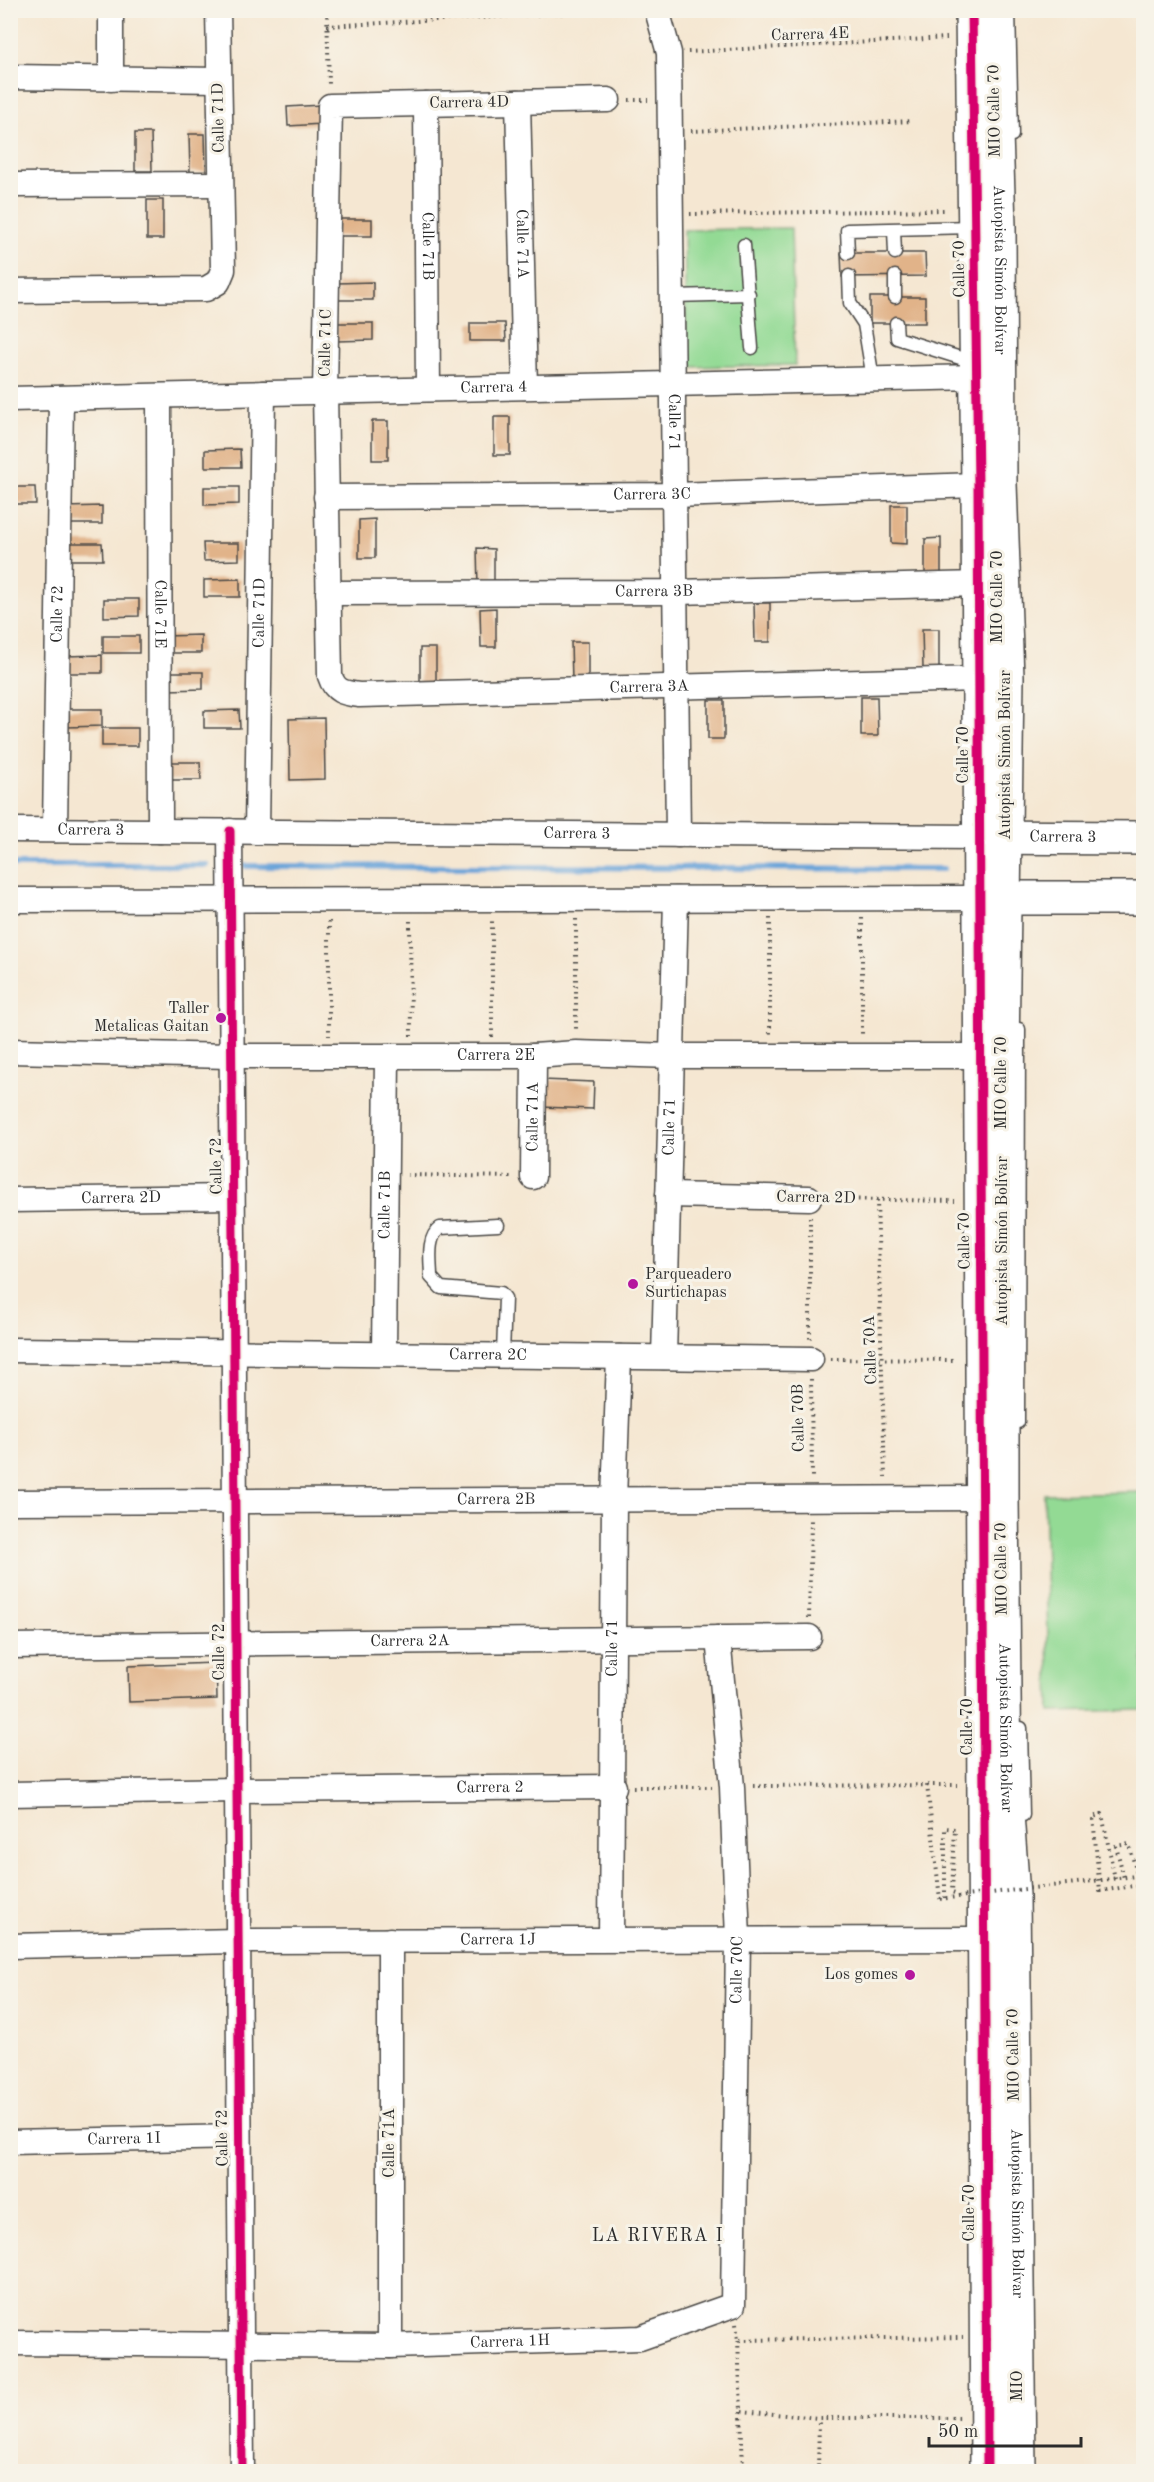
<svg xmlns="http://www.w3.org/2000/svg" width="1154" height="2482" font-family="'Old Standard TT',serif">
  <rect width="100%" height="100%" fill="#f7f3e8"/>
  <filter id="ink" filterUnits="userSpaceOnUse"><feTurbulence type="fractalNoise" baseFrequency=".0167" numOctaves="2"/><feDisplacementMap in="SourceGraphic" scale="12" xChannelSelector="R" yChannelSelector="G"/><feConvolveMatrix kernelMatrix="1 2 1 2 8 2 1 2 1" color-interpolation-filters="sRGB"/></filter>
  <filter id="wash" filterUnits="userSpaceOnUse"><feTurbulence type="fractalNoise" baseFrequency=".008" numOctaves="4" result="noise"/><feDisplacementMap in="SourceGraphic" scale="24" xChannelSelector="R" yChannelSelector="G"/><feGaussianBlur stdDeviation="1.35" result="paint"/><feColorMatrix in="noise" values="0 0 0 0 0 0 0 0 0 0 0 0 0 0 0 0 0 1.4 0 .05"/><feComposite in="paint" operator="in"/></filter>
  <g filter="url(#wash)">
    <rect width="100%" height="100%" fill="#f5e7d2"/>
    <!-- grass -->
    <path fill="#93da94" stroke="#5f8260" stroke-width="1.5" d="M 791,228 L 795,365 L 687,367 L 684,230 Z
      M 1143,1492 L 1143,1710 L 1050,1712 L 1044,1494 Z"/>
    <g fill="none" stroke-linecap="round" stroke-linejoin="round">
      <!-- stream -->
      <path stroke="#6aa4d9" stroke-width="6" d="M 10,865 L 207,865
        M 246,866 L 943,869"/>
    </g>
    <g id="blocks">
      <!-- building -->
      <path fill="#e1b389" d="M 321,105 L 322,124 L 288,126 L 287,107 Z
        M 135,133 L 151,133 L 152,171 L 135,171 Z
        M 189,134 L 205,134 L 206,172 L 190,172 Z
        M 147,200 L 163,200 L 163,239 L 147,239 Z
        M 336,219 L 372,219 L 372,236 L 336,236 Z
        M 841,253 L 925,253 L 926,276 L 842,277 Z
        M 373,282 L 373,300 L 337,300 L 337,283 Z
        M 870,297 L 925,297 L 925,323 L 870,323 Z
        M 337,323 L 373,323 L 373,340 L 337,341 Z
        M 470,323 L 505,323 L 506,341 L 470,341 Z
        M 494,417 L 510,417 L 510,455 L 494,455 Z
        M 372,421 L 388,421 L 388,460 L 372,460 Z
        M 240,449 L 241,467 L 205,467 L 205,450 Z
        M 10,487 L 35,487 L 36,504 L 10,504 Z
        M 204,487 L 239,487 L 239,504 L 204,505 Z
        M 891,505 L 907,505 L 907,544 L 891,543 Z
        M 102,506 L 102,524 L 66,524 L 66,507 Z
        M 375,519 L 375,558 L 359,558 L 359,520 Z
        M 941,538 L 941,577 L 925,577 L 925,539 Z
        M 67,543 L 102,543 L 103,560 L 67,560 Z
        M 203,543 L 239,543 L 239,560 L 204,561 Z
        M 477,548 L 494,549 L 494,587 L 478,587 Z
        M 240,579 L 240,597 L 204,597 L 204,580 Z
        M 104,599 L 139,599 L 139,616 L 104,617 Z
        M 754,603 L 770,603 L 770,642 L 755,642 Z
        M 496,608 L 496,647 L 481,647 L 480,609 Z
        M 922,629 L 939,629 L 939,668 L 923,668 Z
        M 201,635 L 201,653 L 166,653 L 165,636 Z
        M 103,636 L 139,636 L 139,653 L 103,653 Z
        M 571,642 L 588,642 L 588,681 L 572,681 Z
        M 420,648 L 436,648 L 436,686 L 420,687 Z
        M 102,655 L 102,673 L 67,673 L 66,656 Z
        M 167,672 L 203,672 L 203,689 L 168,690 Z
        M 861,697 L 877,697 L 878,736 L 861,736 Z
        M 708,700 L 724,700 L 724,739 L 708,739 Z
        M 67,709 L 102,709 L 102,726 L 67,727 Z
        M 239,710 L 240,728 L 204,728 L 204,711 Z
        M 324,718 L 325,779 L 290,780 L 289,719 Z
        M 102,728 L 138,728 L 138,746 L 102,746 Z
        M 165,762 L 200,762 L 201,780 L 165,780 Z
        M 542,1080 L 594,1082 L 593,1109 L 541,1107 Z
        M 216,1663 L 217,1699 L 129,1702 L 128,1666 Z"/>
    </g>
  </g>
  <g filter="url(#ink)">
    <use href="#blocks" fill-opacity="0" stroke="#494744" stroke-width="1.5"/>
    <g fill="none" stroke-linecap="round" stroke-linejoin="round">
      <!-- lane casing -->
      <g stroke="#494744" stroke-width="15">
        <path id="lane" d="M 1009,10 L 1012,135
          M 894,230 L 895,253
          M 744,245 L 752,348
          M 848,253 L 847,230 L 973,227
          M 849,276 L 850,303 L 864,324 L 873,379
          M 895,276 L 895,297
          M 673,296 L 749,294
          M 896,323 L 897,338 L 973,362
          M 498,1225 L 440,1228 C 426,1238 431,1262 431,1277 L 441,1288 L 501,1293 L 505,1298 L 503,1354
          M 1018,1422 L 1019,1029
          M 1021,1728 L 1023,1815"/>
      </g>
      <!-- street casing -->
      <g stroke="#494744" stroke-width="27">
        <g id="street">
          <path id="s1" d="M 657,10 L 669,53 L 678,835"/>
          <path d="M 10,77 L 218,80"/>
          <path d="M 111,79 L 111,10"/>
          <path id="s2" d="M 608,100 L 330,106 L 325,392 L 330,676 C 335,692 344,693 359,695 L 979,679"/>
          <path id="s3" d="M 518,102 L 525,387"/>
          <path id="s4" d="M 426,104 L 428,389"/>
          <path d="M 10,185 L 220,184"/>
          <path d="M 10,291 L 206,289 L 218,282 L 223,270 L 218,10"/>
          <path id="s5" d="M 159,396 L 160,831"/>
          <path id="s6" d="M 10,399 L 977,377"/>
          <path id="s7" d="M 326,497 L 675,495 L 978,485"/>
          <path id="s8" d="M 328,593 L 677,592 L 978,584"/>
          <path id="s9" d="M 10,830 L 979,837"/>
          <path id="s10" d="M 55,830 L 61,398"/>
          <path d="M 230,831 L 242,2472"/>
          <path id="s11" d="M 257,832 L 263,393"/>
          <path d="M 10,900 L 979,898"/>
          <path id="s12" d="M 10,1051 L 230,1056 L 534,1056 L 576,1053 L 672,1056 L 980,1056"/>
          <path id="s13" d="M 533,1177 L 534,1056"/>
          <path d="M 668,1195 L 809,1198"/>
          <path id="s14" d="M 10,1200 L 232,1197"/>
          <path id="s15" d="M 10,1350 L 811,1359"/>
          <path id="s16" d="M 384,1353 L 387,1056"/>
          <path id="s17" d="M 664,1357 L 676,899"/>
          <path id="s18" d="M 10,1502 L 982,1498"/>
          <path id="s19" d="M 10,1646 L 809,1637"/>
          <path id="s20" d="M 10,1794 L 236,1790 L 614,1787"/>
          <path id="s21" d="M 611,1939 L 614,1500 L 619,1357"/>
          <path d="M 390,1940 L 390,2346"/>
          <path id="s22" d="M 10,1946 L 237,1941 L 984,1939"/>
          <path id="s23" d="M 10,2142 L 238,2137"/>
          <path id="s24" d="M 10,2343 L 390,2346 L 640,2338 L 733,2305 L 738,1939 L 732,1787 L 718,1638"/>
        </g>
      </g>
      <!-- secondary casing -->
      <g stroke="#494744" stroke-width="36">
        <g id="secondary">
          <path d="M 972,10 L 978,485 L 987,2472"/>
          <path id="s25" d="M 979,837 L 1144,838"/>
          <path d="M 979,898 L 1144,898"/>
        </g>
      </g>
      <!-- highway casing -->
      <g stroke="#494744" stroke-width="36">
        <g id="highway">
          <path id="s26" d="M 992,10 L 999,226 L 1000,484 L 1007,677 L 1002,1056 L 1002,1496 L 1005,1788 L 1013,1895 L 1019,2472"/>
        </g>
      </g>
      <!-- path -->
      <path stroke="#494744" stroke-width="4" stroke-dasharray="1.5 4.5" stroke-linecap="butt" d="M 327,10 L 329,85
        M 327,26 L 620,10
        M 688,52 L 947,38
        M 629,100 L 648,100
        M 691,131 L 912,121
        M 690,214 L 944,210
        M 770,918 L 770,1037
        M 862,918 L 862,1037
        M 576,919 L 576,1032
        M 329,921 L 329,1036
        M 410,921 L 411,1036
        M 492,1037 L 492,918
        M 407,1175 L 514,1177
        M 828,1199 L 955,1201
        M 877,1200 L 885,1477
        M 810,1217 L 810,1339
        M 831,1359 L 956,1360
        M 811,1379 L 812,1477
        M 809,1618 L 811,1520
        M 927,1785 L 940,1899
        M 753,1786 L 958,1785
        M 633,1787 L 712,1787
        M 1115,1879 L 1102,1814 L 1093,1817 L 1100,1891 L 1140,1885 L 1129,1844 L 1116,1846 L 1124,1878
        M 945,1898 L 945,1828 L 955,1829 L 952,1892 L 958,1894
        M 736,2324 L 738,2340 L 963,2337
        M 738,2340 L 741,2411 L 819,2418 L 963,2418
        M 741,2411 L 743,2472
        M 818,2472 L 819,2418"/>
      <!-- lane -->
      <use href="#lane" stroke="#fff" stroke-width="12"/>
      <!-- street -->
      <use href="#street" stroke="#fff" stroke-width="24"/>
      <!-- secondary -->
      <use href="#secondary" stroke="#fff" stroke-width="33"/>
      <!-- highway -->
      <use href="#highway" stroke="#fff" stroke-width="33"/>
      <!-- path-bridge -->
      <path stroke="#494744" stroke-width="4" stroke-dasharray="1.5 4.5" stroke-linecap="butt" d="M 940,1899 L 1144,1875"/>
      <!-- cycleway casing -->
      <g stroke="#f7f3e8" stroke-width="13">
        <path id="cycleway" d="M 972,10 L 978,485 L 987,2472
          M 230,831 L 242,2472"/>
      </g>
      <!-- cycleway -->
      <use href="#cycleway" stroke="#d6006c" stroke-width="9"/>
    </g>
  </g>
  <!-- markers -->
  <g fill="#b5179e" stroke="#f7f3e8" stroke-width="2">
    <circle cx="221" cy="1018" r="6"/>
    <circle cx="633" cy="1284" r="6"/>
    <circle cx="910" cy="1975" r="6"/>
  </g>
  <g text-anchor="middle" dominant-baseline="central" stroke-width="6" stroke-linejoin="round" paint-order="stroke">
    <!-- street labels -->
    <g font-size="16" fill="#2b2b2b" stroke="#f7f3e8">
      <text transform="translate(810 35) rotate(-2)">Carrera 4E</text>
      <text transform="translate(469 103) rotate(-1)">Carrera 4D</text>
      <text transform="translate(995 111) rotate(-91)">MIO Calle 70</text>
      <text transform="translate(219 118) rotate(-91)">Calle 71D</text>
      <text stroke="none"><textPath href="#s3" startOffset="142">Calle 71A</textPath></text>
      <text stroke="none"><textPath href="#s4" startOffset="142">Calle 71B</textPath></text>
      <text transform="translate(960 269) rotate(-91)">Calle 70</text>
      <text stroke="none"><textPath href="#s26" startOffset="260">Autopista Simón Bolívar</textPath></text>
      <text transform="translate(326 343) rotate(-89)">Calle 71C</text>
      <text stroke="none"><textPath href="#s6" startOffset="484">Carrera 4</textPath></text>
      <text stroke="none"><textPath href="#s1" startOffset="414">Calle 71</textPath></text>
      <text stroke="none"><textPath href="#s7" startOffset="326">Carrera 3C</textPath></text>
      <text stroke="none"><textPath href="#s8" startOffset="326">Carrera 3B</textPath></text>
      <text transform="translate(998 597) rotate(-90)">MIO Calle 70</text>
      <text stroke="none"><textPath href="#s5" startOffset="218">Calle 71E</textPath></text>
      <text stroke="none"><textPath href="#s11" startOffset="219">Calle 71D</textPath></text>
      <text stroke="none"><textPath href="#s10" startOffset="216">Calle 72</textPath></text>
      <text stroke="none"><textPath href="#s2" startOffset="1176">Carrera 3A</textPath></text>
      <text transform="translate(964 755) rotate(-90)">Calle 70</text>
      <text transform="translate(1006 755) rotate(-90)">Autopista Simón Bolívar</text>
      <text stroke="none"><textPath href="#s9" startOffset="81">Carrera 3</textPath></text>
      <text stroke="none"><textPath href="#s9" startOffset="567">Carrera 3</textPath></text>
      <text stroke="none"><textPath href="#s25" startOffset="84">Carrera 3</textPath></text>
      <text stroke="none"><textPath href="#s12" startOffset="486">Carrera 2E</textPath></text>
      <text transform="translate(1002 1083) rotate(-90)">MIO Calle 70</text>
      <text stroke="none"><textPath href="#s13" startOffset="60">Calle 71A</textPath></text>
      <text stroke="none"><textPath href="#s17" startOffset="230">Calle 71</textPath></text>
      <text transform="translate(217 1166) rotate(-91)">Calle 72</text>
      <text transform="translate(816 1198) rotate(1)">Carrera 2D</text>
      <text stroke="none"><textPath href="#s14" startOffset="111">Carrera 2D</textPath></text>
      <text stroke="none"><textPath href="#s16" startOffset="148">Calle 71B</textPath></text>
      <text transform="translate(965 1241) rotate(-91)">Calle 70</text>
      <text transform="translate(1003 1241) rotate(-90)">Autopista Simón Bolívar</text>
      <text transform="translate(871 1350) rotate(-92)">Calle 70A</text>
      <text stroke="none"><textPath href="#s15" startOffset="478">Carrera 2C</textPath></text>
      <text transform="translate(799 1418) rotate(-91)">Calle 70B</text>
      <text stroke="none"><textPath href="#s18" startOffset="486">Carrera 2B</textPath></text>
      <text transform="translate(1002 1569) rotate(-91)">MIO Calle 70</text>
      <text stroke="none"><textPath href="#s19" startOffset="400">Carrera 2A</textPath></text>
      <text stroke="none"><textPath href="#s21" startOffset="291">Calle 71</textPath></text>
      <text transform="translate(220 1652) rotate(-90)">Calle 72</text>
      <text transform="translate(968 1727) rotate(-90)">Calle 70</text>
      <text stroke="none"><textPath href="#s26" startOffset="1718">Autopista Simón Bolívar</textPath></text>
      <text stroke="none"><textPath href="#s20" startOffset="480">Carrera 2</textPath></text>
      <text stroke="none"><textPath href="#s22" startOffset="488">Carrera 1J</textPath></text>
      <text stroke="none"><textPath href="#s24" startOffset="1064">Calle 70C</textPath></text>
      <text transform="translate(1014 2055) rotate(-91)">MIO Calle 70</text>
      <text transform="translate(223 2138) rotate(-91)">Calle 72</text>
      <text stroke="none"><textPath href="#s23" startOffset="114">Carrera 1I</textPath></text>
      <text transform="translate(390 2143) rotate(-90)">Calle 71A</text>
      <text transform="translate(970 2213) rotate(-90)">Calle 70</text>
      <text stroke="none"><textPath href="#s26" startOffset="2204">Autopista Simón Bolívar</textPath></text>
      <text stroke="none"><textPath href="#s24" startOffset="500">Carrera 1H</textPath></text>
      <text transform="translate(1018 2386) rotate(-90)">MIO</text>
    </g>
    <!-- poi labels -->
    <g font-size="16" fill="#2b2b2b" stroke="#f7f3e8" text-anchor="end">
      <text x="209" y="1009">Taller<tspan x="209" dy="18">Metalicas Gaitan</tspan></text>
      <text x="645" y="1275" text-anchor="start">Parqueadero<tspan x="645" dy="18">Surtichapas</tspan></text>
      <text x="898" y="1975">Los gomes</text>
    </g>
    <!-- neighbourhood labels -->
    <g font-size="18" letter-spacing="1.5" fill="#2b2b2b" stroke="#f7f3e8">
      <text x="658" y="2236">LA RIVERA I</text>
    </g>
  </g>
  <!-- margin -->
  <rect width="1154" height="2482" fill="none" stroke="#f7f3e8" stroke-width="36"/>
  <!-- scale -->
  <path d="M929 2437v9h152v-9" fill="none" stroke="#2b2b2b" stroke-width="3"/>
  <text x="938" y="2437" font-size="18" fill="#2b2b2b" stroke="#f7f3e8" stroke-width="4.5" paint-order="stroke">50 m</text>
</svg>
